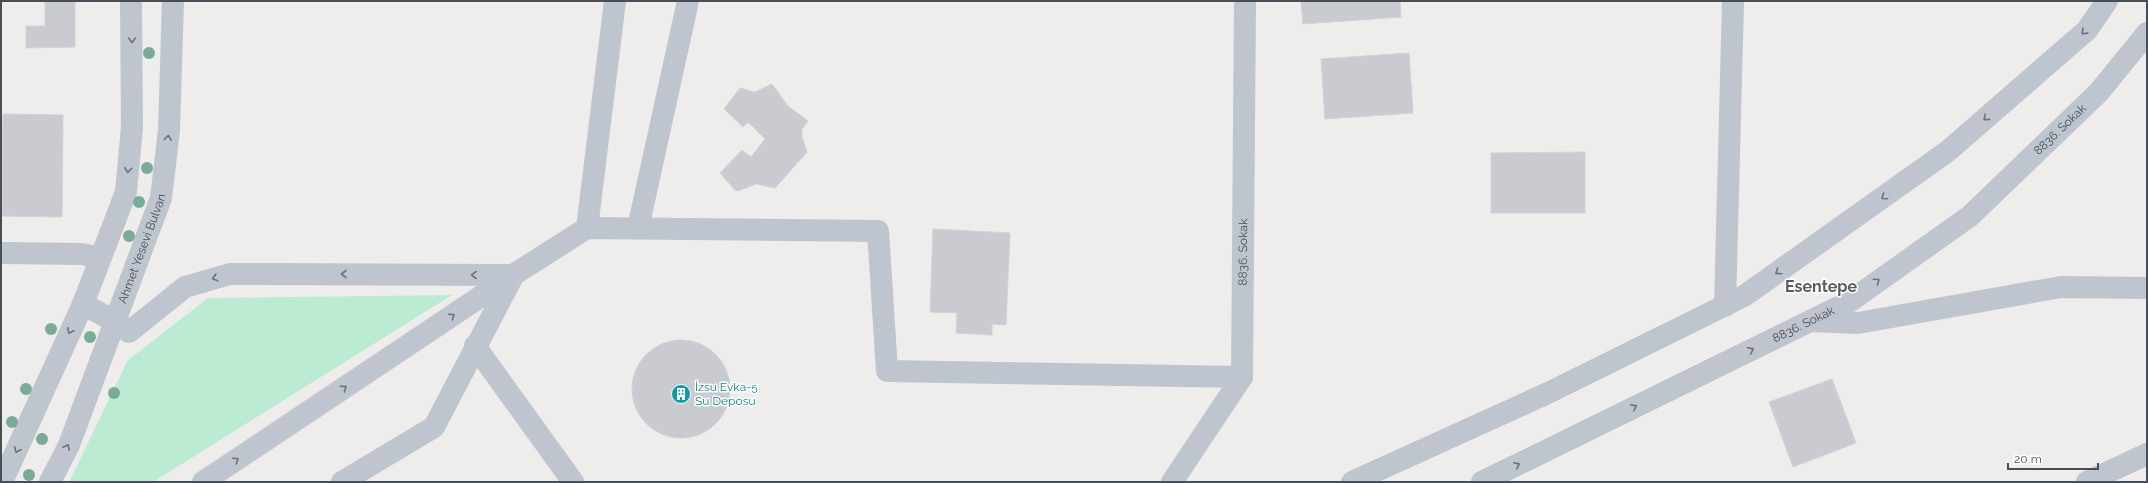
<svg xmlns="http://www.w3.org/2000/svg" width="2148" height="483" font-family="Raleway,sans-serif">
  <rect width="100%" height="100%" fill="#efecec"/>
  <!-- green -->
  <path fill="#bcebd3" d="M 452,295 L 153,482 L 69,482 L 128,360 L 208,298 Z"/>
  <!-- building -->
  <path fill="#cacbd1" stroke="#d0d2d8" d="M 45,1 L 75,1 L 75,47 L 26,48 L 26,26 L 45,26 Z
    M 1301,1 L 1400,1 L 1401,17 L 1303,24 Z
    M 1409,53 L 1413,113 L 1325,119 L 1321,59 Z
    M 772,84 L 788,106 L 808,121 L 802,129 L 802,137 L 807,152 L 775,188 L 756,184 L 738,191 L 735,190 L 720,173 L 742,150 L 751,157 L 765,139 L 748,122 L 743,127 L 724,109 L 740,88 L 755,92 Z
    M 3,114 L 63,115 L 62,217 L 2,216 Z
    M 1585,152 L 1585,213 L 1491,213 L 1491,153 Z
    M 933,229 L 1010,233 L 1006,325 L 992,324 L 992,335 L 956,333 L 957,313 L 930,312 Z
    M632 389a49 49 0 1 1 98 0a49 49 0 1 1-98 0Z
    M 1832,379 L 1856,443 L 1793,467 L 1769,402 Z"/>
  <g fill="none" stroke-linecap="round" stroke-linejoin="round">
    <!-- minor -->
    <g stroke="#bec5ce" stroke-width="22">
      <path d="M 587,228 L 615,1"/>
      <path d="M 638,228 L 688,1"/>
      <path d="M 1,253 L 82,254 L 100,258"/>
      <path d="M 83,304 L 116,322 L 129,332 L 185,287 L 230,274 L 513,275"/>
      <path d="M 1725,306 L 1733,1"/>
      <path d="M 1811,321 L 1858,323 L 2061,287 L 2147,288"/>
      <path d="M 475,346 L 573,482"/>
      <path d="M 2,482 L 83,304 L 126,192 L 132,127 L 131,1"/>
      <path id="s1" d="M 50,482 L 69,445 L 161,198 L 169,130 L 173,1"/>
      <path d="M 203,482 L 513,275 L 587,228 L 878,231 L 887,371 L 1242,377"/>
      <path d="M 342,482 L 434,427 L 512,278"/>
      <path id="s2" d="M 1172,482 L 1242,377 L 1245,1"/>
      <path d="M 1352,482 L 1548,393 L 1744,296 L 1948,151 L 2087,30 L 2107,1"/>
      <path id="s3" d="M 1482,482 L 1849,302 L 1970,216 L 2099,92 L 2147,33"/>
      <path d="M 2087,482 L 2147,454"/>
    </g>
  </g>
  <!-- trees -->
  <g fill="#7aab97">
    <circle cx="149" cy="53" r="6"/>
    <circle cx="147" cy="168" r="6"/>
    <circle cx="139" cy="202" r="6"/>
    <circle cx="129" cy="236" r="6"/>
    <circle cx="51" cy="329" r="6"/>
    <circle cx="90" cy="337" r="6"/>
    <circle cx="26" cy="389" r="6"/>
    <circle cx="114" cy="393" r="6"/>
    <circle cx="12" cy="422" r="6"/>
    <circle cx="42" cy="439" r="6"/>
    <circle cx="29" cy="475" r="6"/>
  </g>
  <!-- one-way arrows -->
  <defs><path id="oneway-chevron" d="M-2-3.5L2.5 0L-2 3.5" fill="none" stroke-width="1.6" stroke-linecap="round" stroke-linejoin="round"/></defs>
  <g stroke="#6a727b">
    <use href="#oneway-chevron" transform="translate(2084 32) rotate(136)"/>
    <use href="#oneway-chevron" transform="translate(132 40) rotate(90)"/>
    <use href="#oneway-chevron" transform="translate(1986 118) rotate(139)"/>
    <use href="#oneway-chevron" transform="translate(168 138) rotate(-83)"/>
    <use href="#oneway-chevron" transform="translate(128 170) rotate(96)"/>
    <use href="#oneway-chevron" transform="translate(1884 197) rotate(145)"/>
    <use href="#oneway-chevron" transform="translate(1778 272) rotate(145)"/>
    <use href="#oneway-chevron" transform="translate(344 274) rotate(-180)"/>
    <use href="#oneway-chevron" transform="translate(474 275) rotate(-180)"/>
    <use href="#oneway-chevron" transform="translate(215 278) rotate(164)"/>
    <use href="#oneway-chevron" transform="translate(1877 281) rotate(-35)"/>
    <use href="#oneway-chevron" transform="translate(452 316) rotate(-34)"/>
    <use href="#oneway-chevron" transform="translate(70 331) rotate(114)"/>
    <use href="#oneway-chevron" transform="translate(1751 350) rotate(-26)"/>
    <use href="#oneway-chevron" transform="translate(344 388) rotate(-34)"/>
    <use href="#oneway-chevron" transform="translate(1634 407) rotate(-26)"/>
    <use href="#oneway-chevron" transform="translate(67 447) rotate(-65)"/>
    <use href="#oneway-chevron" transform="translate(17 450) rotate(114)"/>
    <use href="#oneway-chevron" transform="translate(236 460) rotate(-34)"/>
    <use href="#oneway-chevron" transform="translate(1517 465) rotate(-26)"/>
  </g>
  <!-- icons -->
  <defs>
    <g id="building-disc" transform="scale(1)"><circle r="9.5" fill="#0f9aa8" stroke="#fff"/><path d="M-4-6H4V6H1V3H-1V6H-4ZM-2.5-4.3h1.7v1.8h-1.7ZM.8-4.3h1.7v1.8H.8ZM-2.5-1h1.7V.8h-1.7ZM.8-1h1.7V.8H.8Z" fill="#fff"/></g>
  </defs>
  <g fill-rule="evenodd">
    <use href="#building-disc" x="681" y="394"/>
  </g>
  <g text-anchor="middle" dominant-baseline="central" stroke-width="3" stroke-linejoin="round" paint-order="stroke">
    <!-- street labels -->
    <g font-size="12" fill="#464e58" stroke="#fff">
      <text stroke="none"><textPath href="#s3" startOffset="682">8836. Sokak</textPath></text>
      <text stroke="none"><textPath href="#s1" startOffset="251">Ahmet Yesevi Bulvarı</textPath></text>
      <text stroke="none"><textPath href="#s2" startOffset="251">8836. Sokak</textPath></text>
      <text stroke="none"><textPath href="#s3" startOffset="358">8836. Sokak</textPath></text>
    </g>
    <!-- culture labels -->
    <g font-size="12" fill="#0d838f" stroke="#fff" text-anchor="start">
      <text x="695" y="387">İzsu Evka-5<tspan x="695" dy="14">Su Deposu</tspan></text>
    </g>
    <!-- district labels -->
    <g font-size="16" font-weight="bold" fill="#595c61" stroke="#fff">
      <text x="1821" y="286">Esentepe</text>
    </g>
  </g>
  <!-- border -->
  <rect width="2148" height="483" fill="none" stroke="#464e58" stroke-width="4"/>
  <!-- scale -->
  <path d="M2008 463v6h90v-6" fill="none" stroke="#464e58" stroke-width="2"/>
  <text x="2014" y="463" font-size="12" fill="#464e58" stroke="#ffffff" stroke-width="3" paint-order="stroke">20 m</text>
</svg>
